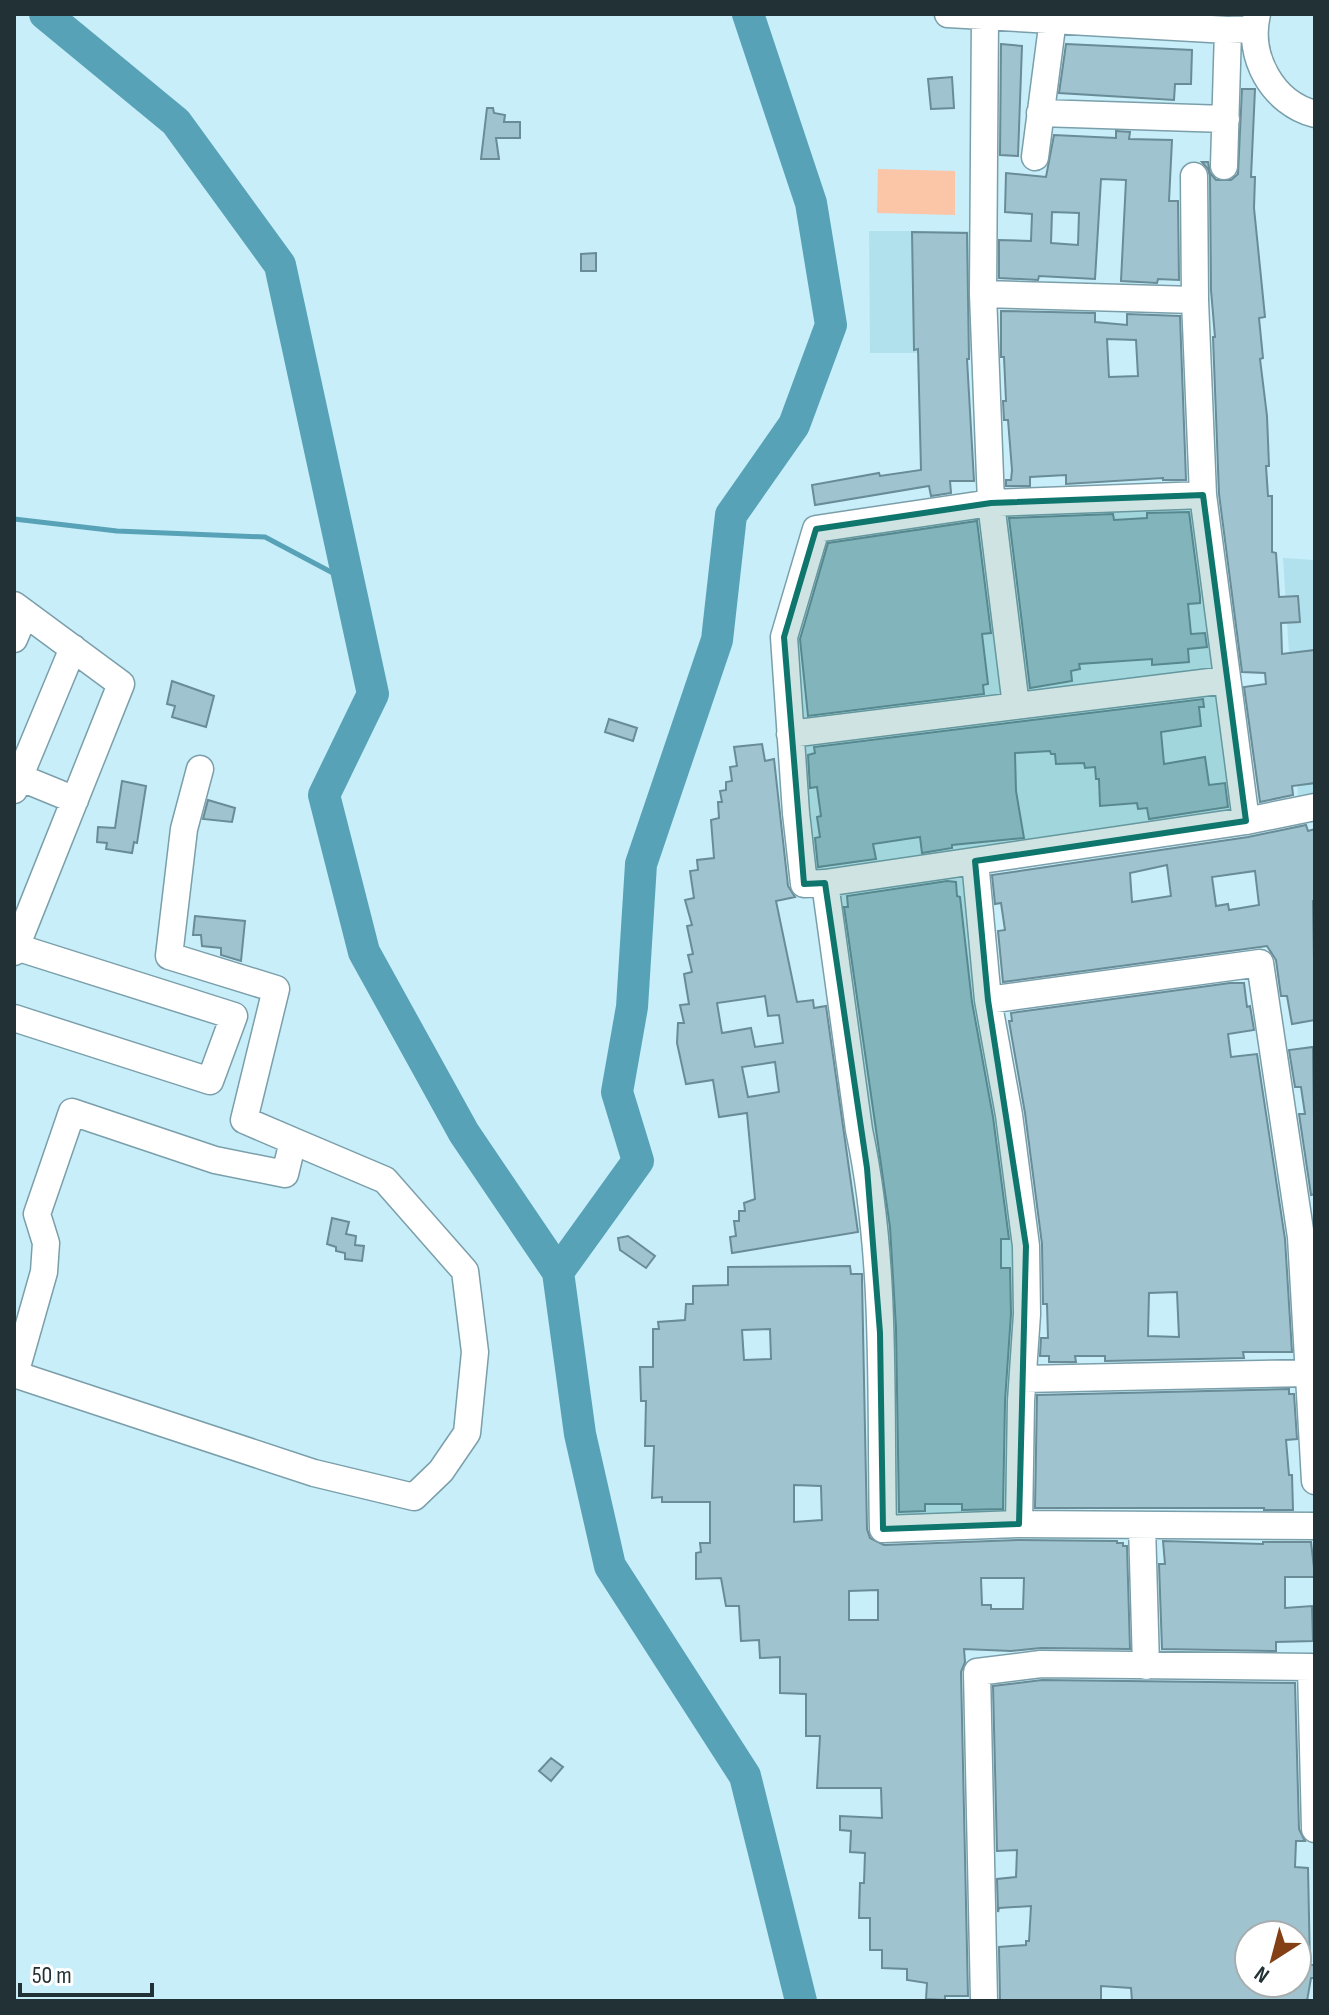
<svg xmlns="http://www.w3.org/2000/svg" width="1329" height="2015" font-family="'Sofia Sans Condensed',sans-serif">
  <rect width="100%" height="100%" fill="#c7eef9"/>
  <!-- built -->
  <path fill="#b2e1ee" d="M 869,231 L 975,231 L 976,353 L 870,353 Z
    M 1283,558 L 1315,560 L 1315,793 L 1298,795 Z"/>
  <!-- green -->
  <path fill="#fbc5a8" d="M 878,169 L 955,171 L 955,215 L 877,213 Z"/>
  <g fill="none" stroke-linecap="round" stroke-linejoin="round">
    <!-- stream -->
    <path stroke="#58a2b7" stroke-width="5" d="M 14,519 L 117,531 L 265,537 L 348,581"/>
    <!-- river -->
    <path stroke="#58a2b7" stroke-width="32" d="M 45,14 L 176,122 L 280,265 L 373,694 L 324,795 L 364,952 L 464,1133 L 558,1272 L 580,1434 L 610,1566 L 745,1776 L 801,2001
      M 558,1272 L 638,1161 L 617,1092 L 632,1007 L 641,864 L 717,640 L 731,515 L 794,425 L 831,325 L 811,203 L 748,14"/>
  </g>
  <!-- building -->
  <path fill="#9fc4d0" stroke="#698c97" stroke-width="2" fill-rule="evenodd" d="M 1001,44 L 1022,46 L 1018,156 L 1000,155 Z
    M 1066,44 L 1192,50 L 1191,84 L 1175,84 L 1174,100 L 1059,93 Z
    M 952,77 L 954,108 L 931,109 L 928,79 Z
    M 1242,89 L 1255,89 L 1251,177 L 1255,177 L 1254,208 L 1265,317 L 1259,318 L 1263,358 L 1260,359 L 1267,416 L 1269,466 L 1266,466 L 1268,496 L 1272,496 L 1272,552 L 1276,553 L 1279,597 L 1298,596 L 1300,622 L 1281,623 L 1282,654 L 1315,650 L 1315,783 L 1292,786 L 1293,795 L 1260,802 L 1244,687 L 1266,684 L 1265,673 L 1242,672 L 1219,494 L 1213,337 L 1215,337 L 1211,290 L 1210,176 L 1208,169 L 1202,162 L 1208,162 L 1210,173 L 1216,180 L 1231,180 L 1238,174 Z
    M 487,108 L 493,108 L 494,113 L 505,115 L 504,122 L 520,122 L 520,138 L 496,138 L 499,159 L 481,159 Z
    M 1116,131 L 1130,132 L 1129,139 L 1172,140 L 1169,201 L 1178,201 L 1179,280 L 1158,279 L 1157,283 L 1121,281 L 1126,180 L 1101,179 L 1095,279 L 1039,276 L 1038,280 L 999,278 L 999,240 L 1031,241 L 1032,214 L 1005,212 L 1006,173 L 1046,177 L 1054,135 L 1116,138 ZM 1052,212 L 1079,213 L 1078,245 L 1051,243 Z
    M 912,232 L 967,233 L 969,359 L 967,359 L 974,481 L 950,481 L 951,493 L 931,496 L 929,486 L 815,505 L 812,485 L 879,473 L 880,476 L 921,470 L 918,349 L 914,350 Z
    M 596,253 L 596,271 L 581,271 L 581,254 Z
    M 1001,311 L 1095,313 L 1095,322 L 1127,325 L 1127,314 L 1180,316 L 1186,480 L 1163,480 L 1163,478 L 1066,484 L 1066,475 L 1030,477 L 1030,486 L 1006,486 L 1006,480 L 1011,480 L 1012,470 L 1008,420 L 1004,420 L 1003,401 L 1006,401 L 1004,357 L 1001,357 ZM 1107,339 L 1136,340 L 1138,376 L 1109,377 Z
    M 1189,512 L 1200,596 L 1200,603 L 1188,604 L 1191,634 L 1205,633 L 1207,647 L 1188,649 L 1189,662 L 1152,665 L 1152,659 L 1079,664 L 1080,669 L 1071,671 L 1072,681 L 1030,688 L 1009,518 L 1113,514 L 1114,520 L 1147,518 L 1147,513 Z
    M 977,521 L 991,633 L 982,634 L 988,684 L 983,685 L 984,694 L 808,716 L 800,639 L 828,543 Z
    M 172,681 L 214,696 L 206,727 L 172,717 L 175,706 L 167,704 Z
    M 1203,699 L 1204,707 L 1199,707 L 1201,726 L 1161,732 L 1164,764 L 1205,757 L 1209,785 L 1225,783 L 1228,807 L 1149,819 L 1147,808 L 1138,809 L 1137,803 L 1100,806 L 1099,779 L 1096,779 L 1095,767 L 1085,768 L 1084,763 L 1056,764 L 1055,754 L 1051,754 L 1050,751 L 1015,753 L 1016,791 L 1024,838 L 952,845 L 952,848 L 922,853 L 920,837 L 906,839 L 873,844 L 876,859 L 818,867 L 815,838 L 820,837 L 817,817 L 821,816 L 817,787 L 810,788 L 808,755 L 815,753 L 814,747 Z
    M 609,719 L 637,728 L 633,741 L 605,732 Z
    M 762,744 L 765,761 L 774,759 L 788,886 L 795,897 L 776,901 L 797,1002 L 813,1000 L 814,1008 L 826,1006 L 858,1232 L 732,1253 L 730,1237 L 736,1236 L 734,1221 L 739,1221 L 739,1211 L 745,1211 L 744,1203 L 755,1199 L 747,1113 L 719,1117 L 713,1080 L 686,1084 L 677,1043 L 678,1023 L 684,1023 L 680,1005 L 689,1004 L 684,974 L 692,972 L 688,955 L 693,954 L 687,926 L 692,925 L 685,900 L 694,898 L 690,871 L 698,870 L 697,860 L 714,858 L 711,820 L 719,818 L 718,802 L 722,802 L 720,791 L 726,790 L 726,782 L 732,781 L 730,767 L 737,766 L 734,747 ZM 765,996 L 768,1016 L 779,1015 L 783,1043 L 755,1047 L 751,1028 L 722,1033 L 717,1003 ZM 775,1062 L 779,1092 L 748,1097 L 742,1067 Z
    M 122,781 L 146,786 L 137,843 L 134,842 L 132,853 L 106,849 L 107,843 L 97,842 L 98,827 L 115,828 Z
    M 208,800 L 235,808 L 232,822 L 203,819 Z
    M 1306,825 L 1308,831 L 1315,829 L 1315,901 L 1313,901 L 1315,1020 L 1292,1024 L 1287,996 L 1281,996 L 1276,960 L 1267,946 L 1003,982 L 998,931 L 1005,930 L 1001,903 L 995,904 L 992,875 L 1248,837 ZM 1167,865 L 1171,896 L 1132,902 L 1130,873 ZM 1255,871 L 1259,905 L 1229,910 L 1228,904 L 1216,906 L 1212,877 Z
    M 947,881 L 956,882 L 957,896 L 960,897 L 972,1002 L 993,1117 L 1009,1239 L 1001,1239 L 1001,1268 L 1010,1268 L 1011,1314 L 1005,1401 L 1003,1509 L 962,1510 L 962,1504 L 925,1504 L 925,1511 L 899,1512 L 896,1328 L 890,1227 L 844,907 L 848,907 L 847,896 Z
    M 195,916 L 245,921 L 241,961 L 221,955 L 221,948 L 202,946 L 201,935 L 193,935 Z
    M 1230,983 L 1244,983 L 1247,1007 L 1250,1006 L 1254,1030 L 1228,1034 L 1231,1057 L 1257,1054 L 1285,1239 L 1292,1352 L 1243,1352 L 1244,1358 L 1105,1361 L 1105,1356 L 1075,1356 L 1076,1362 L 1049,1362 L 1049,1356 L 1040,1356 L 1041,1338 L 1048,1338 L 1047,1304 L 1043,1304 L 1042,1244 L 1025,1113 L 1009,1021 L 1012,1021 L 1011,1013 ZM 1177,1292 L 1179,1337 L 1148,1336 L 1149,1293 Z
    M 1313,1047 L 1315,1194 L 1311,1195 L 1299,1114 L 1305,1114 L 1301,1087 L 1295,1087 L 1289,1050 Z
    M 332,1218 L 349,1222 L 346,1234 L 356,1236 L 355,1245 L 364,1246 L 362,1261 L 345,1259 L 345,1253 L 336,1251 L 336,1247 L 327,1244 Z
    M 628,1236 L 655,1256 L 646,1268 L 620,1250 L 618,1238 Z
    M 850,1266 L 851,1274 L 862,1274 L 862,1280 L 867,1529 L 870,1538 L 884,1545 L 1019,1540 L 1117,1541 L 1117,1543 L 1123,1543 L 1123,1546 L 1127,1546 L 1130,1649 L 1041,1648 L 1011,1651 L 964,1649 L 965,1662 L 961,1672 L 968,1996 L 945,1996 L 945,2000 L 926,1999 L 927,1983 L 907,1980 L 907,1969 L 882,1968 L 882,1950 L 870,1950 L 870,1918 L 859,1918 L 860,1883 L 864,1883 L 865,1853 L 850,1852 L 851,1831 L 840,1830 L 840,1816 L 882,1818 L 881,1788 L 817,1788 L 820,1736 L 806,1736 L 806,1694 L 780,1693 L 780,1657 L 760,1658 L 759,1640 L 741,1641 L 739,1606 L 726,1606 L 721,1578 L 696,1579 L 696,1553 L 701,1552 L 700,1543 L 710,1543 L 710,1502 L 662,1502 L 662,1497 L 652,1498 L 654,1446 L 645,1446 L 646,1401 L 641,1401 L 640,1367 L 653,1367 L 653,1329 L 659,1329 L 658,1322 L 685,1320 L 686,1304 L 693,1304 L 693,1286 L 728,1285 L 728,1267 ZM 770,1329 L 771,1359 L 744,1360 L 742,1330 ZM 794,1485 L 821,1486 L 822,1520 L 794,1522 ZM 981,1578 L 1024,1578 L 1023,1609 L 991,1609 L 991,1605 L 982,1605 ZM 878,1590 L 878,1620 L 849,1620 L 849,1591 Z
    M 1289,1389 L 1289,1394 L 1294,1394 L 1297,1439 L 1286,1440 L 1289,1475 L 1292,1475 L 1293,1510 L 1264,1510 L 1264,1508 L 1035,1508 L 1037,1395 Z
    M 1163,1541 L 1263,1544 L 1263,1542 L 1311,1542 L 1315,1577 L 1285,1577 L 1285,1608 L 1312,1606 L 1313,1641 L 1276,1642 L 1276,1651 L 1162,1649 L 1159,1564 L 1165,1564 Z
    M 1042,1680 L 1295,1683 L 1299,1829 L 1305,1841 L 1296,1841 L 1295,1867 L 1308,1868 L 1310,1965 L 1315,1965 L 1315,1978 L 1311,1978 L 1307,2001 L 1132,2001 L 1131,1988 L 1101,1986 L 1101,2001 L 1000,2001 L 999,1947 L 1026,1945 L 1026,1941 L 1029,1941 L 1031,1906 L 999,1908 L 998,1912 L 997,1879 L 1016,1877 L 1017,1850 L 997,1851 L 993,1686 ZM 1249,1934 L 1297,1935 L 1297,1983 L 1249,1983 Z
    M 551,1758 L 563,1767 L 551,1781 L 539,1771 Z"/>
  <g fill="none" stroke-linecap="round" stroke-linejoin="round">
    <!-- minor casing -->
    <g stroke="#7b9faa" stroke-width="29">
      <path id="minor" d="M 948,14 L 1228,30 L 1254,29
        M 1257,14 C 1247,56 1272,103 1315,114
        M 985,16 L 983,294 L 991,503 L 1016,706
        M 1040,113 L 1226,119
        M 1035,157 L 1053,19
        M 1224,166 L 1228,30
        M 1194,176 L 1195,300 L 1203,495 L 1246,821
        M 983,294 L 1195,300
        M 1203,495 L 991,503 L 816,529 L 784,637 L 796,813 L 804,884 L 825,883 L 859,1130 C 887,1260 880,1397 883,1529 L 1019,1524 L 1315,1526
        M 14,605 L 121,684 L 14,952
        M 14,639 L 25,613
        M 790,734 L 1226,680
        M 14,775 L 75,800
        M 14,790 L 73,648
        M 975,861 L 988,1000 L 1009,1115 L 1026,1246 L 1027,1314 L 1021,1401 L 1019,1524
        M 825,883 L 1246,821 L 1315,807
        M 988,1000 L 1260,963 L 1301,1237 L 1315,1481
        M 14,1018 L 210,1081 L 234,1016 L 16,947
        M 14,1374 L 314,1473 L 414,1497 L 441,1471 L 467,1433 L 475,1352 L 465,1271 L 385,1180 L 293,1141
        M 15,1374 L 44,1272 L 46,1243 L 37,1214 L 72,1112 L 215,1160 L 285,1174 L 293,1141 L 244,1120 L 276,989 L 169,956 L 184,829 L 200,769
        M 1023,1379 L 1308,1373
        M 1142,1525 L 1146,1666
        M 984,2001 L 977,1672 L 1041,1664 L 1311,1667 L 1315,1829"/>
    </g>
    <!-- minor -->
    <use href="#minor" stroke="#fff" stroke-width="26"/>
  </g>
  <!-- marked area -->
  <path fill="#0f766e" fill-opacity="0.2" stroke="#0f766e" stroke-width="6" stroke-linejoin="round" d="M 1203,495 L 1246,821 L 975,861 L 988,1000 L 1026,1246 L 1019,1524 L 883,1529 L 880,1333 L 867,1168 L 825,883 L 804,884 L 784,637 L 816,529 L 991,503 Z"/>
  <!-- border -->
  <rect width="1329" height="2015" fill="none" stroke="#223135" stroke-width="32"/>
  <!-- north arrow -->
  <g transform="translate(1273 1959) rotate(216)"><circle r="38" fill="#ffffff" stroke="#a7adae" stroke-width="2"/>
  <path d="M0-6L14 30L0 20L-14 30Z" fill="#844014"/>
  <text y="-12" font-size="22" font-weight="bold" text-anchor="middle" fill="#223135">N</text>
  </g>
  <!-- scale -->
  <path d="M20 1983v12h132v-12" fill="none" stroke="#223135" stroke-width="4"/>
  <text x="32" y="1983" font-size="24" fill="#223135" stroke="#ffffff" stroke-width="6" paint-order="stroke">50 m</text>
</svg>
